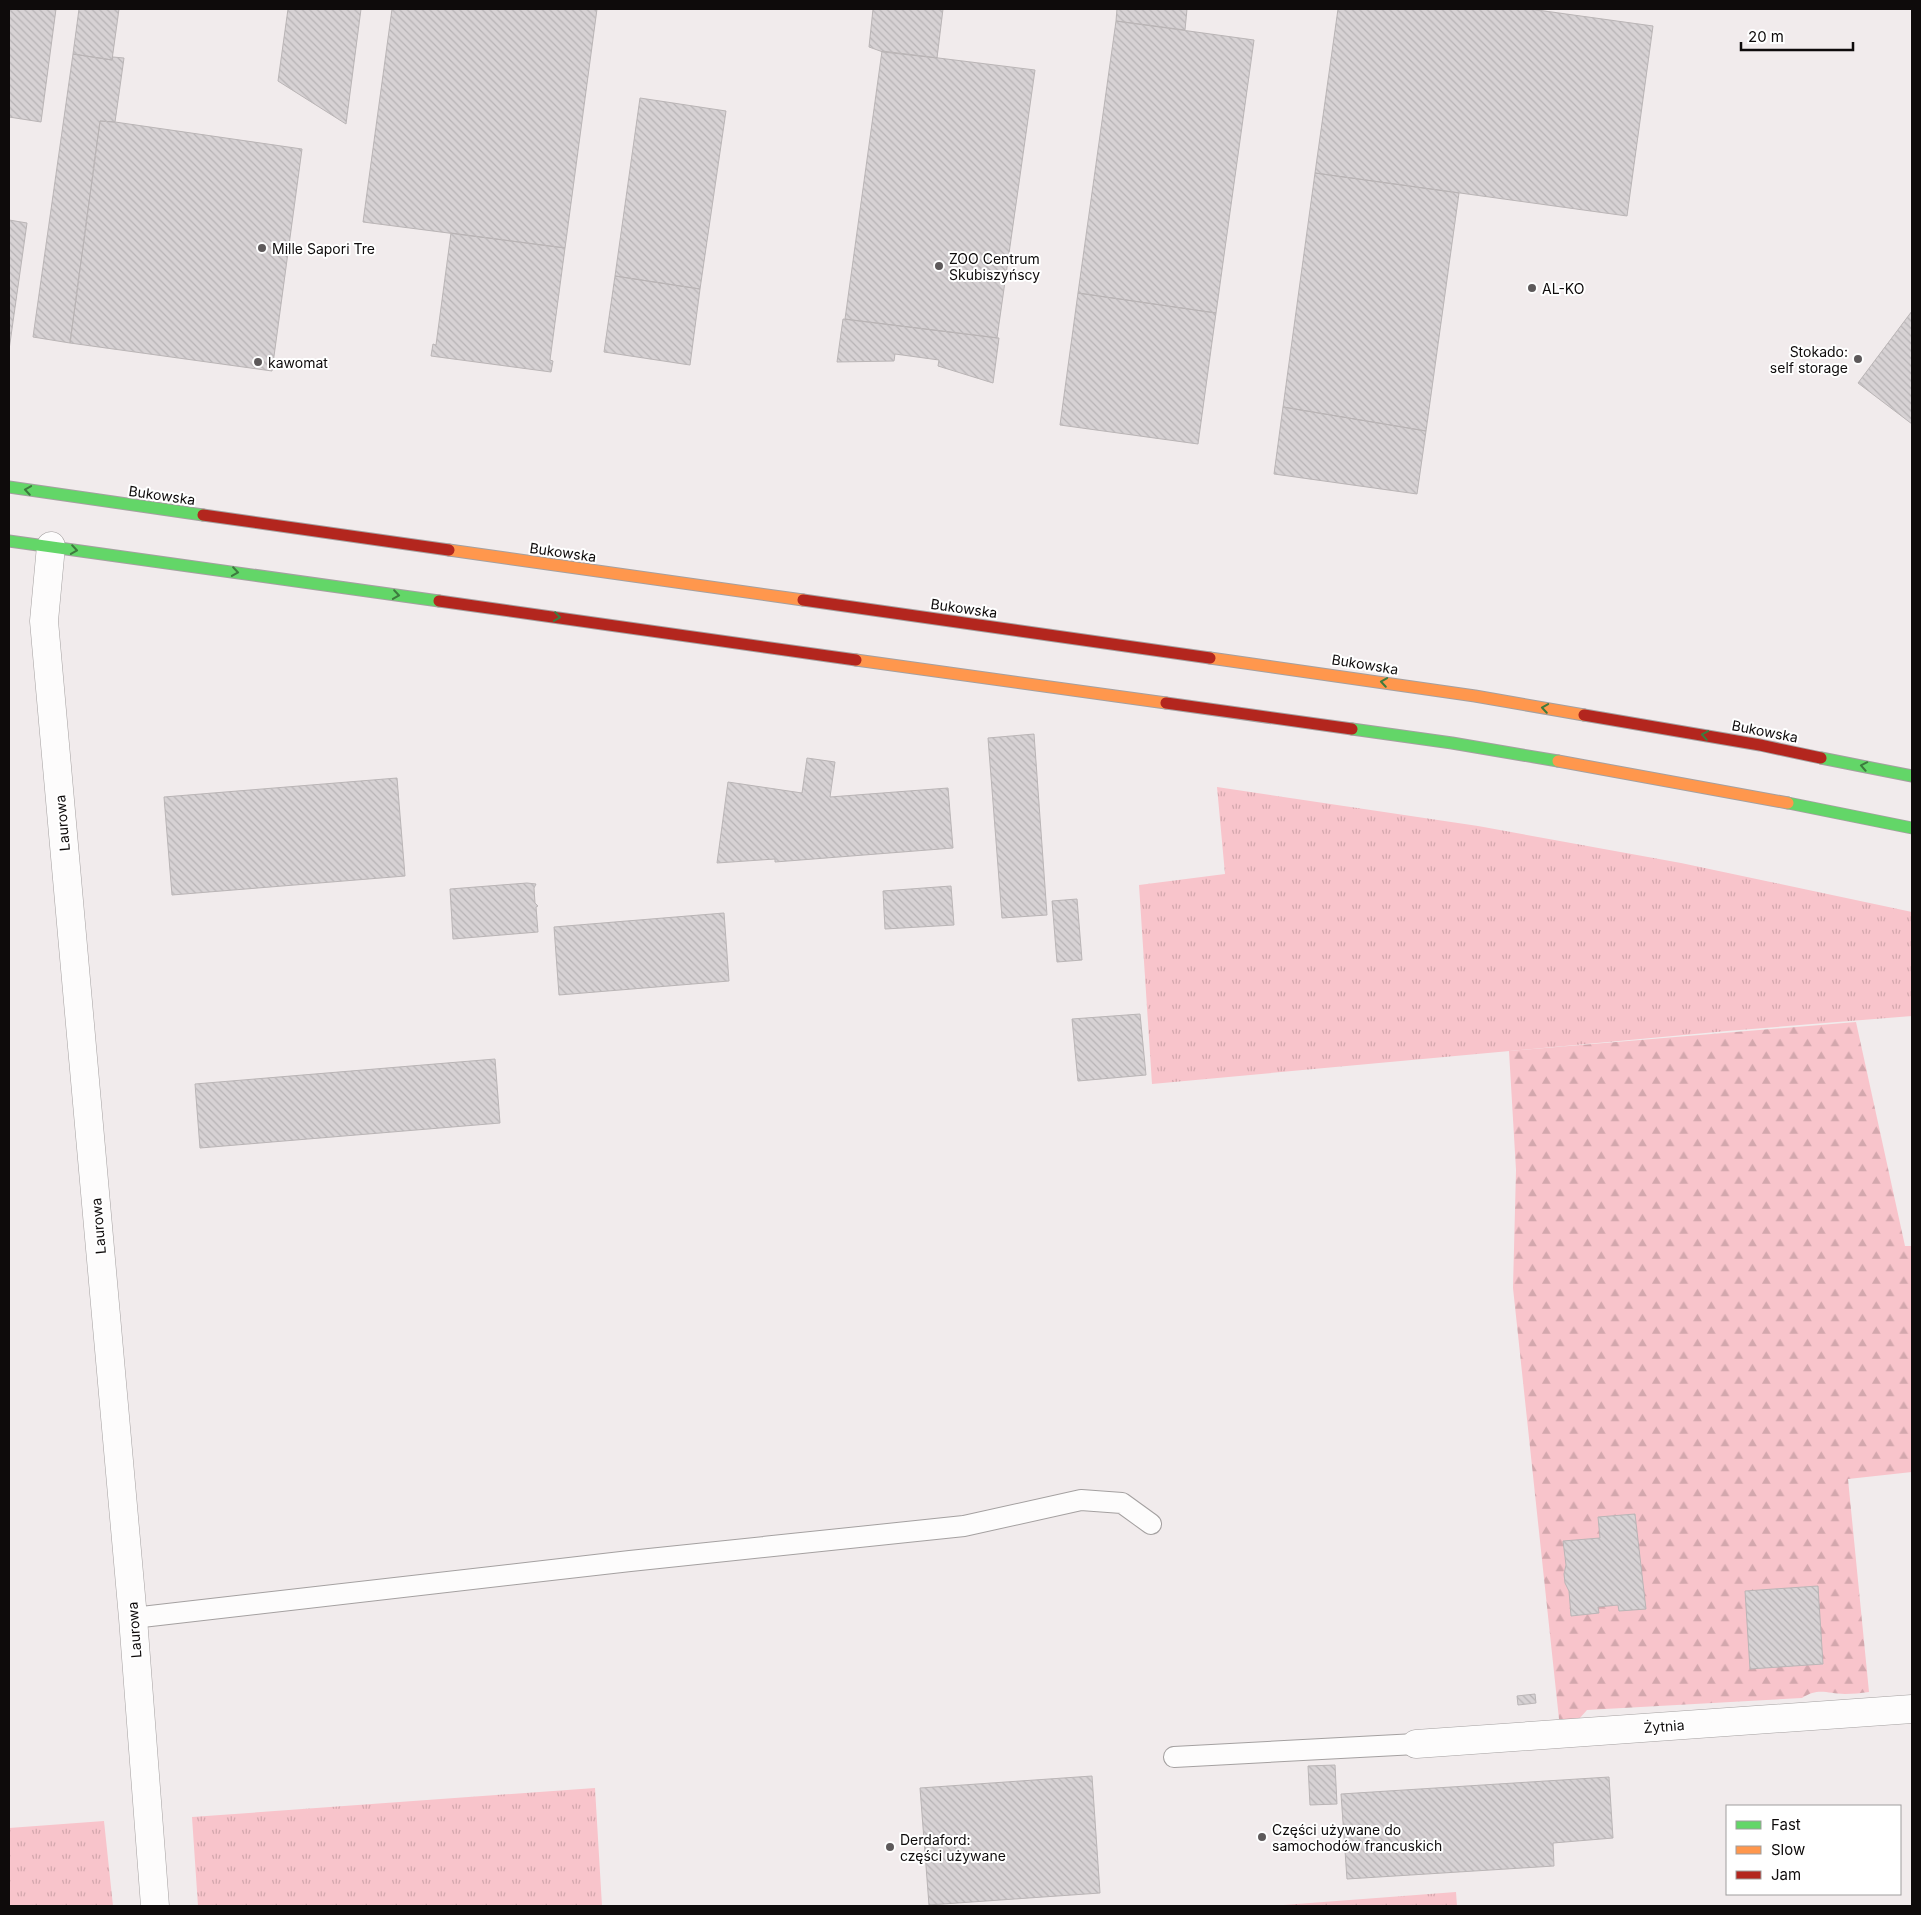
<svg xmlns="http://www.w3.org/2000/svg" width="1921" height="1915" font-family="Inter,sans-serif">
  <defs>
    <pattern id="grass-tufts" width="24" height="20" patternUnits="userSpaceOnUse" patternTransform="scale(1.25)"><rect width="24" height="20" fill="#f8c4cb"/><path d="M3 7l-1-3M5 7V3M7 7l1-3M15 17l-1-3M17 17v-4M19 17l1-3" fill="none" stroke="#d3a7ad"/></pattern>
    <pattern id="forest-firs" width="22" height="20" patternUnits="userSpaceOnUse" patternTransform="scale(1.25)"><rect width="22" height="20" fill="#f8c4cb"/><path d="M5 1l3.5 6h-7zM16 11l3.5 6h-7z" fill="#d3a7ad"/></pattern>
    <pattern id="building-back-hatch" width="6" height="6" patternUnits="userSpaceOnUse" patternTransform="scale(1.25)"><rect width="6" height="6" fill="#d7d2d4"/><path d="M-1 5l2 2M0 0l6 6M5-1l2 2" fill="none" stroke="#b7b3b5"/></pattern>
  </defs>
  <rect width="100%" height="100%" fill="#f1ebec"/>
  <!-- grass -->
  <path fill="url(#grass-tufts)" d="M 1217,787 L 1478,826 L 1681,863 L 1912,912 L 1912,1016 L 1727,1031 L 1152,1084 L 1139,885 L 1225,874 Z
    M 595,1788 L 602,1906 L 198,1906 L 192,1817 Z
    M 104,1821 L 113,1906 L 9,1906 L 9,1828 Z
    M 1456,1892 L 1457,1906 L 1270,1906 Z"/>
  <!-- forest -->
  <path fill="url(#forest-firs)" d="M 1856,1022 L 1905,1246 L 1912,1246 L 1912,1472 L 1848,1479 L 1869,1692 C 1861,1693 1853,1694 1845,1694 C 1827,1694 1819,1687 1802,1698 L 1587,1710 L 1579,1719 L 1559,1719 L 1513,1288 L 1516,1170 L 1509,1051 Z"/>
  <!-- building -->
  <path fill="url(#building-back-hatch)" stroke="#bab5b6" d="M 9,9 L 56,9 L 41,122 L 9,117 Z
    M 79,9 L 119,9 L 112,60 L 73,54 Z
    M 288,9 L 361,9 L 346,124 L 278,81 Z
    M 392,9 L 597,9 L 565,248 L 363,222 Z
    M 873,9 L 943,9 L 937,58 L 883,52 L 869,47 Z
    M 1117,9 L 1187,9 L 1185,30 L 1116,21 Z
    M 1338,9 L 1530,9 L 1653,26 L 1627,216 L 1315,173 Z
    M 1116,21 L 1254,40 L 1216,313 L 1078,293 Z
    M 882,51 L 1035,70 L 997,338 L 845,319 Z
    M 73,54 L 112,60 L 113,57 L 124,58 L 115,122 L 100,121 L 70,343 L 33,337 Z
    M 640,98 L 726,111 L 700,289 L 615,276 Z
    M 100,121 L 115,122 L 302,149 L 272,371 L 70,343 Z
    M 1315,173 L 1459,193 L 1426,431 L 1283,407 Z
    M 9,220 L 27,223 L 9,350 Z
    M 451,233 L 565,248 L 550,360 L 553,361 L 551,372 L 431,356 L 433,344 L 436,345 Z
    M 615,276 L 700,289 L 690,365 L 604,352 Z
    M 1078,293 L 1216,313 L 1198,444 L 1060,425 Z
    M 1912,311 L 1912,424 L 1858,383 Z
    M 843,319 L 999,338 L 993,383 L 938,366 L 939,360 L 895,354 L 894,361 L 837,362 Z
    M 1283,407 L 1426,431 L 1417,494 L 1274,474 Z
    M 1034,734 L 1047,915 L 1002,918 L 988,738 Z
    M 807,758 L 835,762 L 830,797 L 948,788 L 953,848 L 775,862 L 775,859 L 717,863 L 728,782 L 802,793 Z
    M 397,778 L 405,876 L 172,895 L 164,797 Z
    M 527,883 L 536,884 L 534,888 L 535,903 L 538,906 L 536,907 L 538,932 L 453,939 L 450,889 Z
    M 951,886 L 954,925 L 885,929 L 883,891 Z
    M 1077,899 L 1082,960 L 1057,962 L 1052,901 Z
    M 724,913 L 729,981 L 559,995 L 554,927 Z
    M 1140,1014 L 1146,1075 L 1078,1081 L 1072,1019 Z
    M 495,1059 L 500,1123 L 200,1148 L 195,1084 Z
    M 1635,1514 L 1646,1609 L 1619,1611 L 1618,1605 L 1598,1607 L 1599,1613 L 1571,1616 L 1569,1591 L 1565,1583 L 1564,1574 L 1566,1565 L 1563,1541 L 1600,1538 L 1598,1517 Z
    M 1818,1586 L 1823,1664 L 1750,1669 L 1745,1591 Z
    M 1535,1694 L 1536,1703 L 1518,1705 L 1517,1696 Z
    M 1335,1765 L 1337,1804 L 1310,1805 L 1308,1766 Z
    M 1092,1776 L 1100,1893 L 929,1905 L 920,1788 Z
    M 1609,1777 L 1613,1838 L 1553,1843 L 1554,1866 L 1347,1879 L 1341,1794 Z"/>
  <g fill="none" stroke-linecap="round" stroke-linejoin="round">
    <!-- lane casing -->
    <g stroke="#a4a0a0" stroke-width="22">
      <path id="lane" d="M 133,1618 L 630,1561 L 964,1526 L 1081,1500 L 1122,1503 L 1151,1524
        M 1174,1757 L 1416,1744"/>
    </g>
    <!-- street casing -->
    <g stroke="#a4a0a0" stroke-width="29">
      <path id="street" d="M 51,546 L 44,621 L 133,1618 L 155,1906
        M 1416,1744 L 1912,1709"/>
    </g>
    <!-- fast casing -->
    <g stroke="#a4a0a0" stroke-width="13">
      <path id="fast" d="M 9,487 L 203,515
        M 9,541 L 439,601
        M 1352,729 L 1452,743 L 1558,761
        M 1821,758 L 1912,776
        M 1788,803 L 1912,828"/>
    </g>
    <!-- slow casing -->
    <g stroke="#a4a0a0" stroke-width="13">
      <path id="slow" d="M 449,550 L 803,600
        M 1210,658 L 1475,696 L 1584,715
        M 856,660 L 1166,703
        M 1558,761 L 1788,803"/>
    </g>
    <!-- jam casing -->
    <g stroke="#a4a0a0" stroke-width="13">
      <path id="jam" d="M 203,515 L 449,550
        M 803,600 L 1210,658
        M 439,601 L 856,660
        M 1166,703 L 1352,729
        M 1584,715 L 1760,745 L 1821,758"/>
    </g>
    <!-- lane -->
    <use href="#lane" stroke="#fdfcfc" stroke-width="20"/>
    <!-- street -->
    <use href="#street" stroke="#fdfcfc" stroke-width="28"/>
    <!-- fast -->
    <use href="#fast" stroke="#63d668" stroke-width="11"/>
    <!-- slow -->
    <use href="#slow" stroke="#ff974d" stroke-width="11"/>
    <!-- jam -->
    <use href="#jam" stroke="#b3261e" stroke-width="11"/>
  </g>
  <!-- one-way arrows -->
  <defs><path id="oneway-chevron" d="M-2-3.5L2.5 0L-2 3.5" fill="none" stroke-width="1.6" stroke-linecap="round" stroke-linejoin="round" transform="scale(1.25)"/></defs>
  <g stroke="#3d7b3e">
    <use href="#oneway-chevron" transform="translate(28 490) rotate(-171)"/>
    <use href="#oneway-chevron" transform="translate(74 550) rotate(8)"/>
    <use href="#oneway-chevron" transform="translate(235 572) rotate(8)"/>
    <use href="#oneway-chevron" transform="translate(396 595) rotate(8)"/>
    <use href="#oneway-chevron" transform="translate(557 617) rotate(8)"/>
    <use href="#oneway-chevron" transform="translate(1384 682) rotate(-171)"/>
    <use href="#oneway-chevron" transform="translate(1545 708) rotate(-171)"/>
    <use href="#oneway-chevron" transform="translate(1705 735) rotate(-170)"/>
    <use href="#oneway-chevron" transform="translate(1864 766) rotate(-169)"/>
  </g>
  <!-- markers -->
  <g fill="#5d595a" stroke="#fff" stroke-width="2">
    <circle cx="262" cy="248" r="5"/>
    <circle cx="939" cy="266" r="5"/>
    <circle cx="1532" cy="288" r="5"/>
    <circle cx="1858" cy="359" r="5"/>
    <circle cx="258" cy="362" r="5"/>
    <circle cx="1262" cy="1837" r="5"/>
    <circle cx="890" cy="1847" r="5"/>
  </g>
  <g text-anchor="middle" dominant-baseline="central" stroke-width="4" stroke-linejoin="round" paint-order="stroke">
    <!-- poi labels -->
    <g font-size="14" fill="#0e0b0b" stroke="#fff" text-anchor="start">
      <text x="272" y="248">Mille Sapori Tre</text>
      <text x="949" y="258">ZOO Centrum<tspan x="949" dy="16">Skubiszyńscy</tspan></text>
      <text x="1542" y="288">AL-KO</text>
      <text x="1848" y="351" text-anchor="end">Stokado:<tspan x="1848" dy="16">self storage</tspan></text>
      <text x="268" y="362">kawomat</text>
      <text x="1272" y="1829">Części używane do<tspan x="1272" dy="16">samochodów francuskich</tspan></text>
      <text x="900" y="1839">Derdaford:<tspan x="900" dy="16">części używane</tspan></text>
    </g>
    <!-- street labels -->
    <g font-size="14" fill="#0e0b0b" stroke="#fff">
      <text transform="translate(162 495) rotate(8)">Bukowska</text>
      <text transform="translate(563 552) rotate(8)">Bukowska</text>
      <text transform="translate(964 608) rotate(8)">Bukowska</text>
      <text transform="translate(1365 664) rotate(9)">Bukowska</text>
      <text transform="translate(1765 731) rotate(11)">Bukowska</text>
      <text transform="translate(62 823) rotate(-95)">Laurowa</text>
      <text transform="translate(98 1226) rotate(-95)">Laurowa</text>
      <text transform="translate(134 1630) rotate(-94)">Laurowa</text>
      <text transform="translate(1664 1726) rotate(-4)">Żytnia</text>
    </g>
  </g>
  <!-- border -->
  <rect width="1921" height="1915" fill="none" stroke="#0e0b0b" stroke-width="20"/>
  <!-- legend -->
  <rect x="1726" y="1805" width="175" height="90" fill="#ffffff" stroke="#9f9d9d"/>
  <rect x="1736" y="1821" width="25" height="8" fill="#63d668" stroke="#9f9d9d"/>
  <text x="1771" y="1830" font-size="15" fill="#0e0b0b">Fast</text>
  <rect x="1736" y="1846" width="25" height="8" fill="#ff974d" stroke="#9f9d9d"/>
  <text x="1771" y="1855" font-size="15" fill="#0e0b0b">Slow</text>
  <rect x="1736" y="1871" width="25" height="8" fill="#b3261e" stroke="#9f9d9d"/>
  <text x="1771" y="1880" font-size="15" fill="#0e0b0b">Jam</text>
  <!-- scale -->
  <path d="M1741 42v8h112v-8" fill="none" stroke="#0e0b0b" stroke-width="2.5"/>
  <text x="1748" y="42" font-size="15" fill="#0e0b0b" stroke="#ffffff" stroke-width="4" paint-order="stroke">20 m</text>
</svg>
